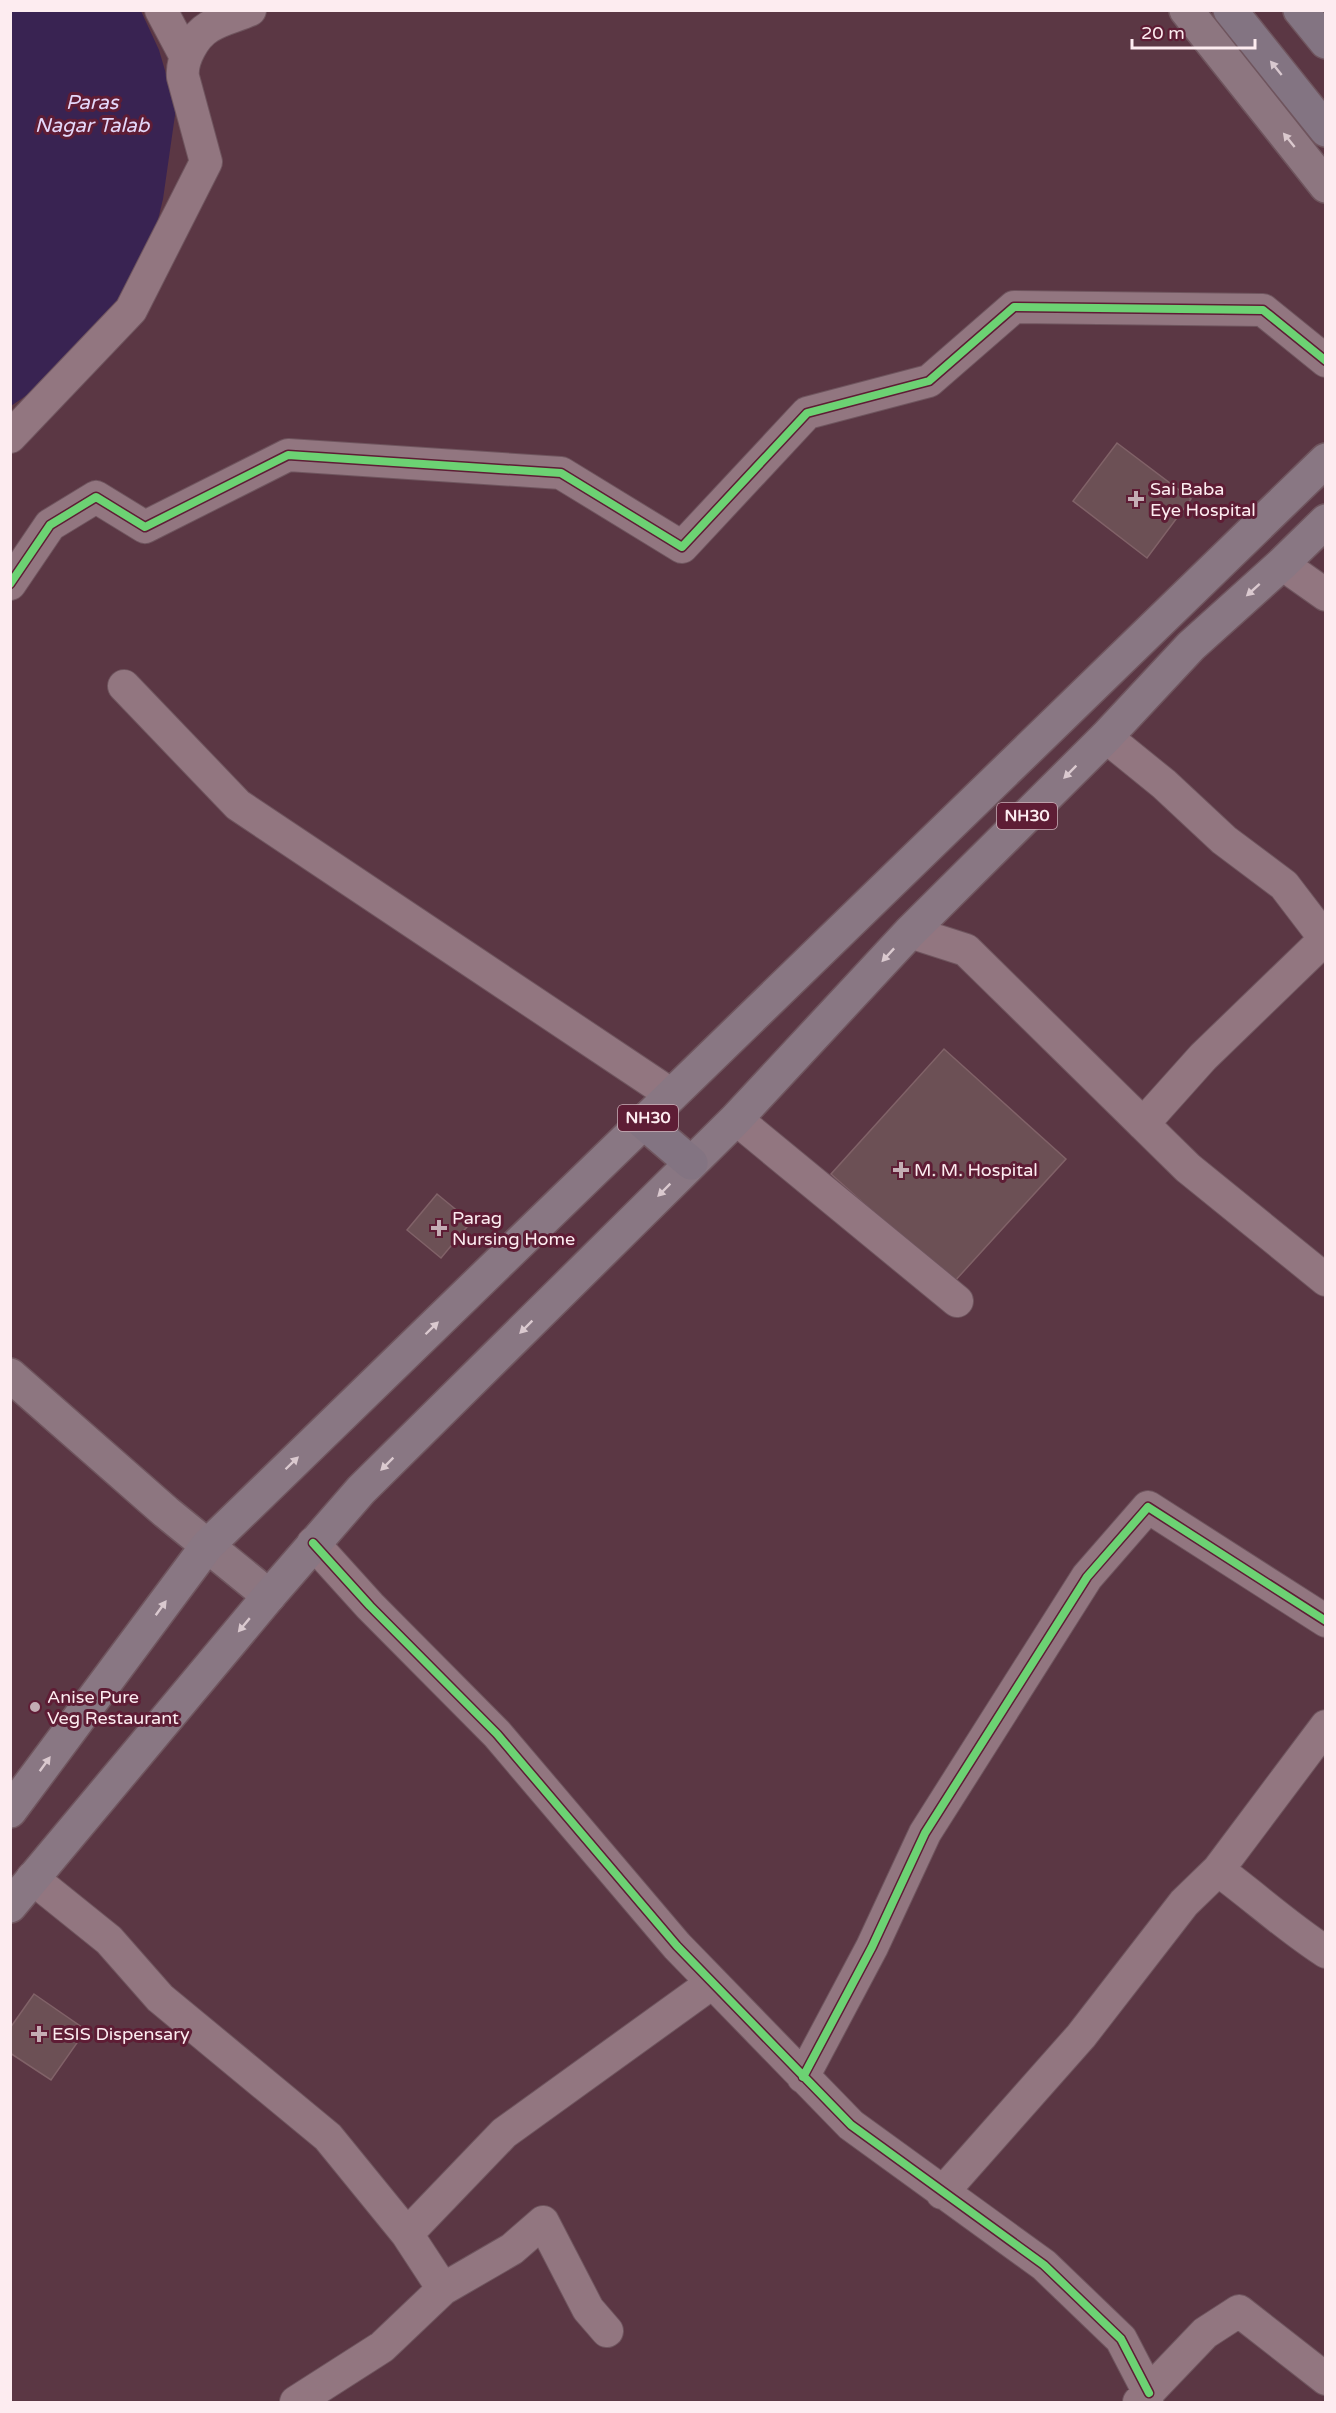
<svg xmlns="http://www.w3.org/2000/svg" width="1336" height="2413" font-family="'Varela Round',sans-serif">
  <rect width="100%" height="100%" fill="#5b3744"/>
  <!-- water -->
  <path fill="#392352" d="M 11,11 L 141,11 L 159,50 L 176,108 L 163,199 L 147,265 L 133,302 L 50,379 L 11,406 Z"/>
  <!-- building -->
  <path fill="#6c5055" stroke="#816268" stroke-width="1.5" d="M 1117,443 L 1191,499 L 1147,558 L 1073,501 Z
    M 944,1049 L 1066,1159 L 953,1283 L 831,1174 Z
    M 437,1194 L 471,1222 L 441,1258 L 407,1230 Z
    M 34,1994 L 86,2030 L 51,2080 L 10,2053 L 10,2028 Z"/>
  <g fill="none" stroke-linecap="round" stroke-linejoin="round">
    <!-- street casing -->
    <g stroke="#6f555e" stroke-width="34">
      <path id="street" d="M 161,10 L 186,57
        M 10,437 L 131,310 L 206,162 L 183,77 C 181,60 194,36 209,27 C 221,19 237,16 250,10
        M 1282,564 L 1326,595
        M 10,584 L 50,525 L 96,497 L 145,527 L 288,455 L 561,473 L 682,547 L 807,413 L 929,381 L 1014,307 L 1263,310 L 1326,361
        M 124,686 L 238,805 L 672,1095
        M 1106,737 L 1164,784 L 1224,840 L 1284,885 L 1326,940
        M 910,932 L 966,950 L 1188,1168 L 1326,1280
        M 736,1119 L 957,1301
        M 1143,1124 L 1203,1057 L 1326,938
        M 313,1543 L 370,1606 L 497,1734 L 677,1946 L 851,2125 L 1044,2265 L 1121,2339 L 1149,2393
        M 1218,1870 C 1255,1897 1287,1927 1326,1952
        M 32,1878 L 109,1940 L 160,1998 L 328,2137 L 407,2234 L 443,2289
        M 803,2077 L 872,1947 L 925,1833 L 1087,1577 L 1148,1507 L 1326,1621
        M 942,2193 L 1081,2036 L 1184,1903 L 1218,1870 L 1326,1726
        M 407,2234 L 504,2133 L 712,1983
        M 296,2402 L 382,2347 L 443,2289 L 512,2249 L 543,2222 L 588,2309 L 607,2331
        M 1139,2402 L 1205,2333 L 1239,2311 L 1326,2379"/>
    </g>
    <!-- secondary casing -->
    <g stroke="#6f555e" stroke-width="36">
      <path id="secondary" d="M 1186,10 L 1326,186
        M 10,1375 L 166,1512 L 269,1596"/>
    </g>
    <!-- primary casing -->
    <g stroke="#6f555e" stroke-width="36">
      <path id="primary" d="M 10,1811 L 207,1546 L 1326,460
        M 10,1906 L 269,1596 L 361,1490 L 736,1119 L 910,932 L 1106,737 L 1191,646 L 1282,564 L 1326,521"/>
    </g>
    <!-- highway casing -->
    <g stroke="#6f555e" stroke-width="36">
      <path id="highway" d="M 1230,10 L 1326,130
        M 1300,10 L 1326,42
        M 643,1122 L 691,1163"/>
    </g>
    <!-- street -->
    <use href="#street" stroke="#927680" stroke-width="32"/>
    <!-- secondary -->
    <use href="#secondary" stroke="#8d7680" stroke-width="33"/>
    <!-- primary -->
    <use href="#primary" stroke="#897783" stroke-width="33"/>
    <!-- highway -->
    <use href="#highway" stroke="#837482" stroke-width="33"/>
    <!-- cycleway casing -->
    <g stroke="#5e1d35" stroke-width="11">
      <path id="cycleway" d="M 10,584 L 50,525 L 96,497 L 145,527 L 288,455 L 561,473 L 682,547 L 807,413 L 929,381 L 1014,307 L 1263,310 L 1326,361
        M 313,1543 L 370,1606 L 497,1734 L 677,1946 L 851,2125 L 1044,2265 L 1121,2339 L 1149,2393
        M 803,2077 L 872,1947 L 925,1833 L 1087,1577 L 1148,1507 L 1326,1621"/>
    </g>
    <!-- cycleway -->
    <use href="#cycleway" stroke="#6cd273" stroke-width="8"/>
  </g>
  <!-- one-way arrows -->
  <defs><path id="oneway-solid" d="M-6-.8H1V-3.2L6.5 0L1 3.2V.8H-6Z" transform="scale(1.5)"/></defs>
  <use fill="#d8c8cf" href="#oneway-solid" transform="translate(1276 68) rotate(-129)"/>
  <use fill="#dbc9ce" href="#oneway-solid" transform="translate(1289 140) rotate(-129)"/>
  <g fill="#dac9cf">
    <use href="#oneway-solid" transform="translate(1253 590) rotate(138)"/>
    <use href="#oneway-solid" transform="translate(1070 772) rotate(135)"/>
    <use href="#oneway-solid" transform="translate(888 955) rotate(133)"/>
    <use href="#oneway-solid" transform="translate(664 1190) rotate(135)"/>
    <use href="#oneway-solid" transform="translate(526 1327) rotate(135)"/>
    <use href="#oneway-solid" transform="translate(432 1328) rotate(-44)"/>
    <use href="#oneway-solid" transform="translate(292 1463) rotate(-44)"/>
    <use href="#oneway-solid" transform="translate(387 1464) rotate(135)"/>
    <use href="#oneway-solid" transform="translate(161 1608) rotate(-54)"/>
    <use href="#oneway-solid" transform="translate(244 1625) rotate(130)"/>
    <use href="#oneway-solid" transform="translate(45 1764) rotate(-54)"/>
  </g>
  <!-- markers -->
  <g fill="#c4adb4" stroke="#5e1d35" stroke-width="2">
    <path d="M1133 490h6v6h6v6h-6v6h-6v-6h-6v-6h6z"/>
    <path d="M898 1161h6v6h6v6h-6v6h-6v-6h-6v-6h6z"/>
    <path d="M436 1219h6v6h6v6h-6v6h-6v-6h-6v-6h6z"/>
    <circle cx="35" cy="1707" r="6"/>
    <path d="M36 2025h6v6h6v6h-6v6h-6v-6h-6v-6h6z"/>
  </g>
  <g text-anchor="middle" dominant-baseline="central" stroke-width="6" stroke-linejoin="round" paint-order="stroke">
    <!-- shield labels -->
    <g fill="#5e1d35" stroke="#cdaeb8" stroke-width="1.5">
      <rect x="997" y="803" width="60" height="26" rx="4.5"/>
      <rect x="618" y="1105" width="60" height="26" rx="4.5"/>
    </g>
    <g font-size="16" font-weight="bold" fill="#fdecf0">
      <text x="1027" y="816">NH30</text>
      <text x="648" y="1118">NH30</text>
    </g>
    <!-- poi labels -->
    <g font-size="18" fill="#fdecf0" stroke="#5e1d35" text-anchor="start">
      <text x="1150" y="489">Sai Baba<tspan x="1150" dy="21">Eye Hospital</tspan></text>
      <text x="914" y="1170">M. M. Hospital</text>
      <text x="452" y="1218">Parag<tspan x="452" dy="21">Nursing Home</tspan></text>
      <text x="47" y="1697">Anise Pure<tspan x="47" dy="21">Veg Restaurant</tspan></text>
      <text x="52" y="2034">ESIS Dispensary</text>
    </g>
    <!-- water labels -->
    <g font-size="20" font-style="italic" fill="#e4d8fa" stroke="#5e1d35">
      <text x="92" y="103">Paras<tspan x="92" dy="23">Nagar Talab</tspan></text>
    </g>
  </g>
  <!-- border -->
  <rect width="1336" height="2413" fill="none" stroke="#fdecf0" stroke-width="24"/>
  <!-- scale -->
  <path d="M1132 39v9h123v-9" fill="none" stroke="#fdecf0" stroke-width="3"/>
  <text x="1141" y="39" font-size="18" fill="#fdecf0" stroke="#5e1d35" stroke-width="4.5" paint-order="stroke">20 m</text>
</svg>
